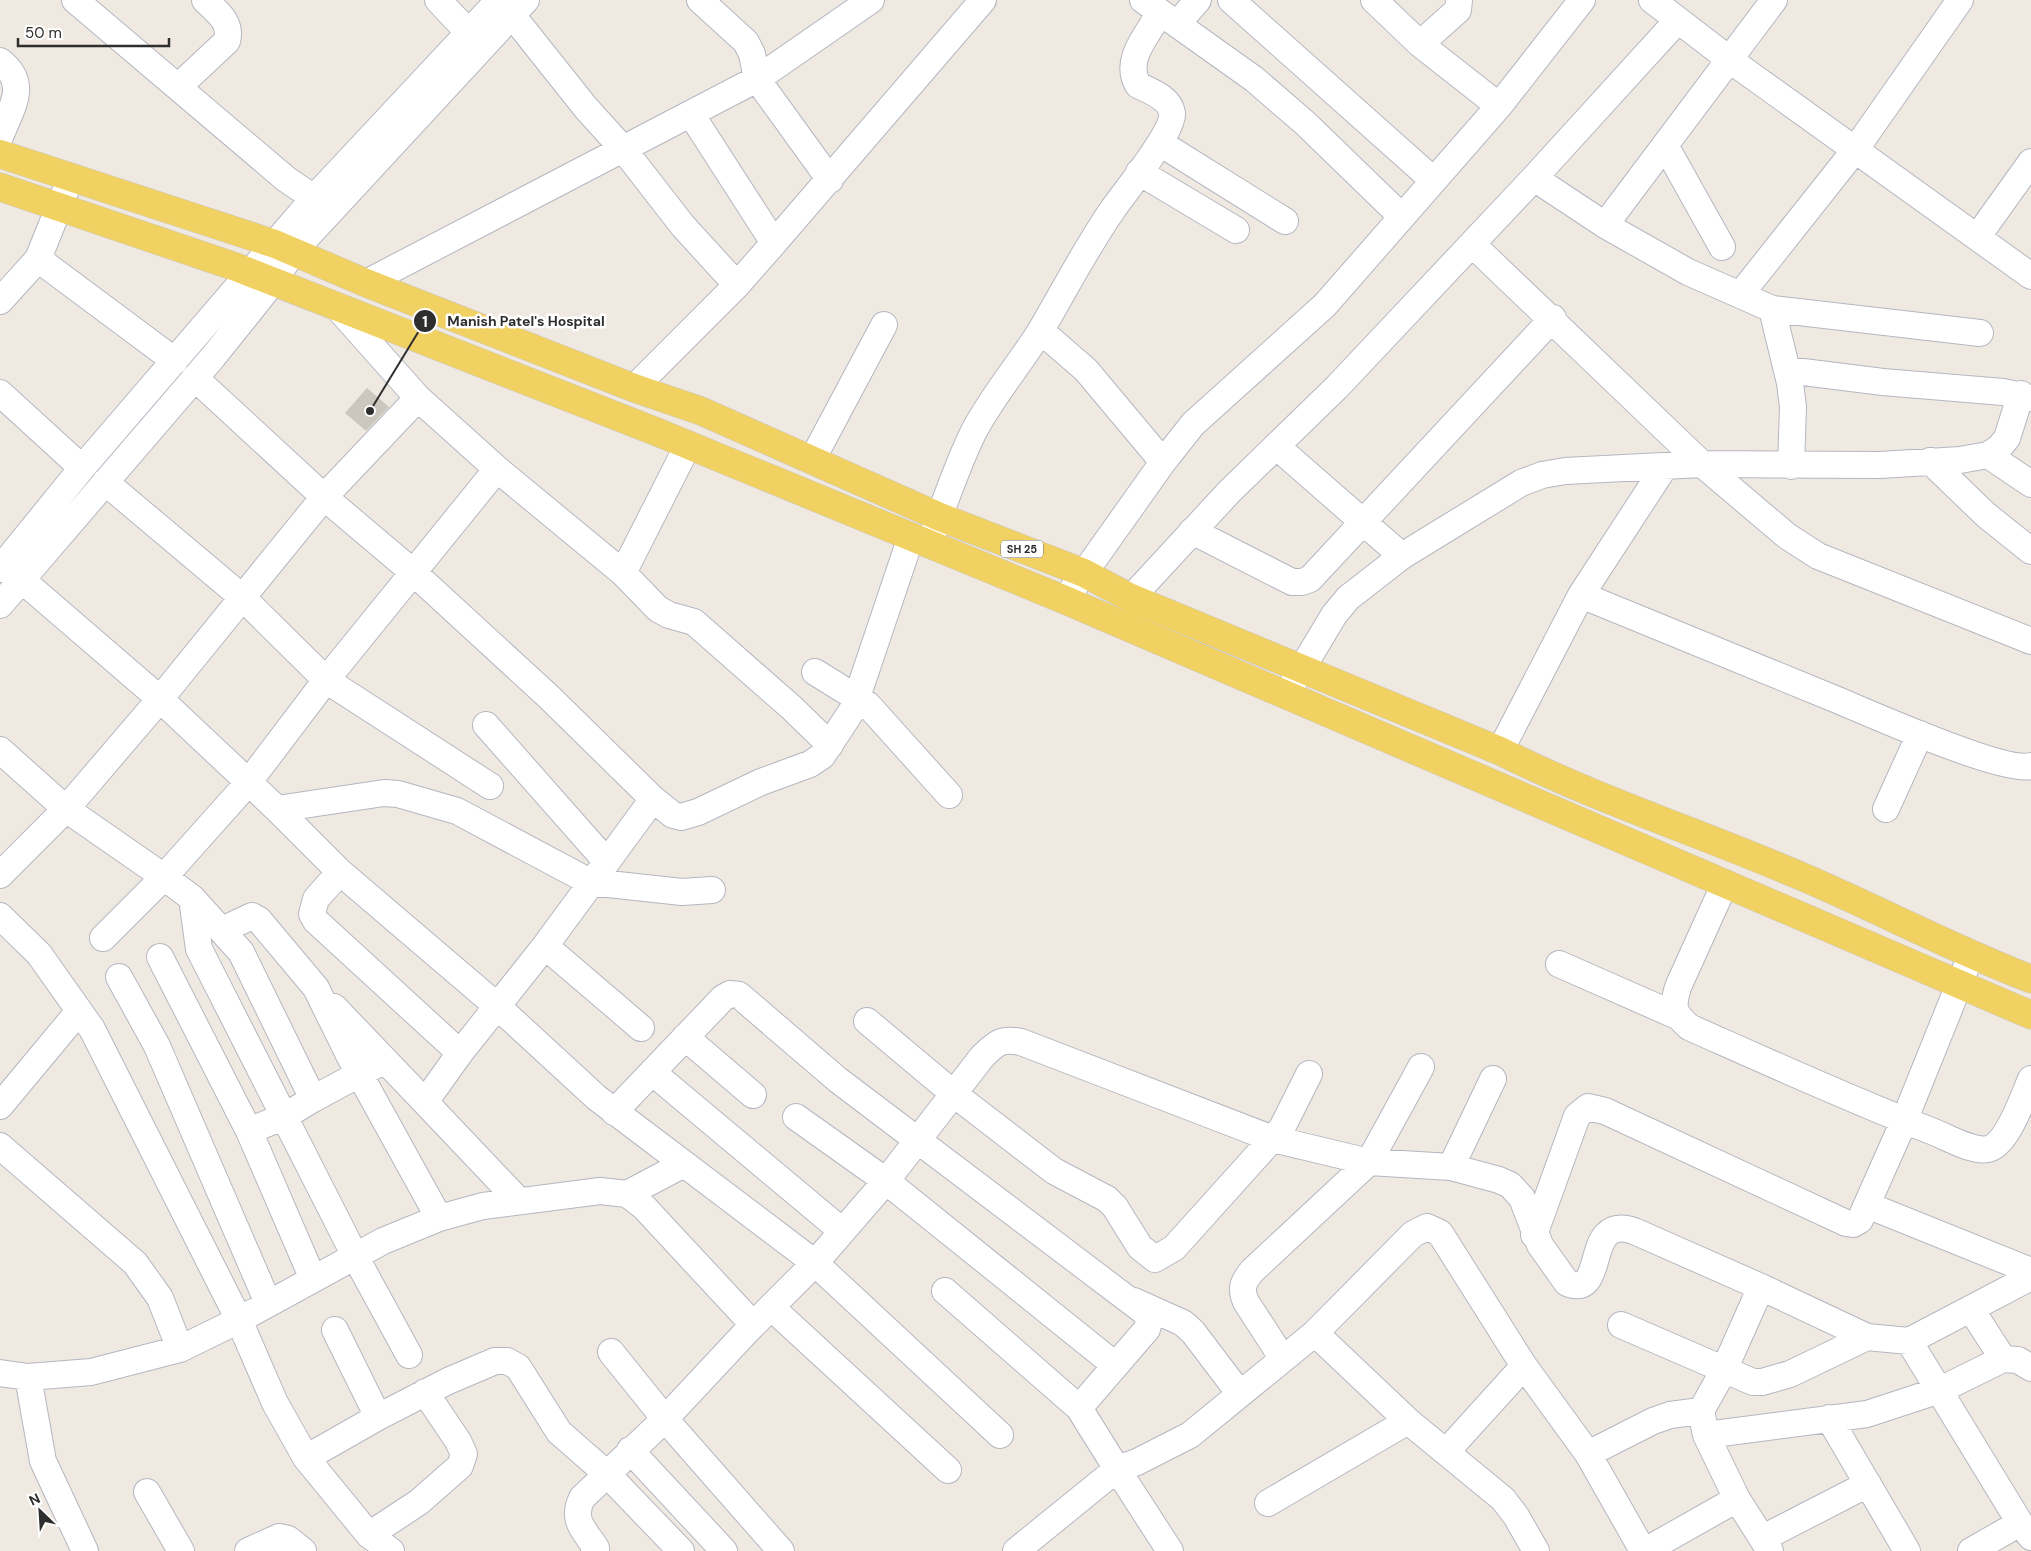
<svg xmlns="http://www.w3.org/2000/svg" width="2031" height="1551" font-family="'DM Sans',sans-serif">
  <rect width="100%" height="100%" fill="#efe9e1"/>
  <!-- building -->
  <path fill="#cbc7bf" d="M 367,388 L 389,407 L 366,431 L 345,413 Z"/>
  <g fill="none" stroke-linecap="round" stroke-linejoin="round">
    <!-- minor casing -->
    <g stroke="#b4b7c1" stroke-width="28">
      <path id="minor" d="M 75,0 L 286,179 L 314,198
        M 438,0 L 468,32
        M 700,0 L 746,42 L 752,54 L 757,79 L 830,180
        M 1143,0 L 1254,79 L 1305,123 L 1401,216
        M 1231,0 L 1433,180
        M 1374,0 L 1420,44 L 1499,106
        M 1652,0 L 1730,60 L 2031,276
        M 512,15 L 586,108 L 624,150 L 683,226 L 737,285
        M 1178,23 L 1198,0
        M 1420,44 L 1458,10 L 1459,0
        M 0,61 C 30,84 11,108 0,137
        M 178,87 L 227,41 C 232,22 217,12 205,0
        M 691,114 L 774,243
        M 1160,143 L 1285,221
        M 1665,145 L 1722,247
        M 1139,172 L 1236,230
        M 1534,178 L 1605,225 L 1688,272 L 1772,309 L 1980,333
        M 1605,225 L 1774,0
        M 1978,236 L 2031,162
        M 1472,244 L 1702,464 L 1787,536 L 1818,556 L 2031,641
        M 38,259 L 175,361
        M 366,283 L 757,79 L 871,0
        M 1740,295 L 1855,150 L 1960,0
        M 0,301 L 38,259 L 71,177
        M 338,308 L 418,398 L 497,469 L 623,573 L 658,609 L 669,615 L 694,622 L 792,708 L 830,745
        M 1772,309 L 1790,383 L 1793,407 L 1791,466
        M 1041,331 L 1086,370 L 1163,462
        M 1787,370 L 1883,382 L 2003,392 L 2031,398
        M 195,378 L 324,497 L 414,573 L 549,697 L 653,799 L 673,815 L 681,817 L 698,812 L 761,782 L 810,764 L 822,756 L 853,709 L 911,537
        M 634,388 L 737,285 L 774,243 L 983,0
        M 0,393 L 82,468
        M 1276,446 L 1402,556
        M 1988,455 L 2031,484
        M 812,460 L 884,325
        M 1930,461 L 1986,515 L 2031,551
        M 105,482 L 243,598 L 326,680 L 490,786
        M 1192,531 L 1292,582 L 1302,582 L 1310,579 L 1553,318
        M 929,544 C 944,506 956,467 974,431 C 993,395 1020,364 1041,330 C 1065,289 1086,248 1113,209 C 1125,192 1174,131 1172,113 C 1170,98 1150,91 1138,85 C 1123,60 1148,34 1160,13
        M 0,561 L 160,699 L 277,809 L 340,872 L 497,1006 L 597,1098 L 815,1263 L 750,1328
        M 0,569 L 82,468 L 314,198 L 499,0
        M 623,573 L 688,445
        M 1581,595 C 1666,630 1750,664 1835,699 C 1869,713 2002,773 2031,766
        M 1131,598 L 1229,492 L 1337,387 L 1534,178 L 1677,21
        M 1065,600 L 1163,462 L 1193,424 L 1325,305 L 1499,106 L 1582,0
        M 0,605 L 213,357 L 273,282 L 293,252 L 526,0
        M 815,672 L 868,705 L 949,795
        M 1286,695 L 1334,615 L 1348,598 L 1402,556 L 1521,483 L 1542,475 L 1565,471 L 1702,464 L 1880,465 L 1960,460 L 1988,455 L 1999,448 L 2007,438 L 2021,394
        M 486,725 L 606,861
        M 0,750 L 66,809 L 164,877 L 248,783 L 326,680 L 497,469
        M 1500,751 L 1581,595 L 1665,466
        M 277,809 L 384,793 L 398,794 L 457,811 L 590,882 L 682,892 L 712,890
        M 1886,809 L 1920,734
        M 340,872 L 316,899 L 312,914 L 316,921 L 460,1053
        M 0,875 L 66,809 L 160,699 L 324,497 L 418,398
        M 1725,883 L 1678,987 C 1672,1008 1673,1012 1689,1027 C 1770,1063 1851,1100 1934,1132 C 1949,1138 1972,1152 1988,1149 C 2008,1144 2023,1097 2031,1079
        M 192,898 L 199,949 L 355,1256 L 409,1355
        M 0,916 L 39,954 L 92,1029 L 239,1320 L 275,1403 L 306,1458 L 369,1535 L 391,1551
        M 222,930 L 252,916 L 259,920 L 316,988 L 350,1057 L 439,1218
        M 103,938 L 164,877 L 192,898 L 241,952 L 313,1099 L 285,1116 L 249,1131
        M 545,946 L 641,1028
        M 160,957 L 249,1131 L 313,1279
        M 1559,964 L 1677,1016
        M 119,977 L 157,1046 L 268,1303
        M 334,1007 L 425,1102
        M 867,1021 L 954,1094 L 1054,1171 L 1107,1199 L 1115,1207 L 1140,1247 L 1155,1259 L 1174,1248 L 1282,1128 L 1309,1074
        M 685,1037 L 753,1095
        M 652,1072 L 842,1231
        M 313,1099 L 374,1066
        M 0,1106 L 79,1011
        M 614,1112 L 723,998 L 730,994 L 739,995 L 838,1080 L 1146,1313 L 1149,1321 L 1147,1329 L 1079,1408
        M 796,1117 L 886,1181 L 1115,1365
        M 0,1146 L 135,1263 L 160,1298 L 180,1349
        M 1451,1167 L 1493,1079
        M 627,1194 L 684,1164
        M 519,1201 L 425,1102 L 460,1053 L 545,946 L 653,799
        M 1867,1205 L 2031,1271
        M 1534,1235 L 1577,1116 L 1588,1107 L 1605,1111 L 1846,1223 L 1853,1224 L 1860,1220 L 1904,1121 L 1971,955
        M 2031,1277 L 1909,1341 L 2020,1523 L 2031,1537
        M 1761,1287 L 1867,1337
        M 945,1291 L 1079,1408 L 1117,1469 L 1137,1462 L 1190,1435 L 1315,1333 L 1413,1234 L 1427,1227 L 1440,1233 L 1524,1366 L 1588,1454 L 1653,1421 L 1670,1415 L 1701,1411
        M 1134,1301 L 1183,1323 L 1193,1332 L 1240,1394
        M 771,1307 L 948,1470
        M 1971,1309 L 2003,1359
        M 1621,1325 L 1753,1382 L 1762,1382 L 1790,1374 L 1867,1337 L 1909,1341
        M 1315,1333 L 1408,1421 L 1503,1499 L 1516,1516 L 1536,1551
        M 611,1352 L 665,1419 L 781,1551
        M 1283,1359 L 1246,1302 C 1240,1288 1243,1282 1252,1271 L 1369,1162 L 1421,1067
        M 0,1373 L 28,1377 L 91,1372 L 180,1349 L 239,1320 L 383,1241 L 439,1218 L 483,1206 L 600,1191 L 627,1194 L 644,1207 L 748,1319 L 750,1328 L 665,1419 L 582,1498 C 571,1520 584,1530 596,1548 L 594,1551
        M 28,1377 L 43,1461 L 85,1551
        M 378,1417 L 448,1381 L 495,1361 L 507,1361 L 518,1367 L 559,1432 L 607,1474 L 681,1551
        M 1829,1418 L 1907,1551
        M 1000,1435 L 815,1263 L 886,1181 L 982,1057 C 996,1043 1001,1038 1021,1042 L 1273,1139 L 1369,1162 L 1451,1167 L 1499,1180 L 1510,1185 L 1522,1198 L 1540,1245 L 1567,1283 C 1609,1300 1581,1213 1634,1231 L 1761,1287 L 1724,1370 L 1701,1411 L 1706,1435 L 1737,1499 L 1770,1551
        M 1706,1435 L 1867,1414 L 1940,1390 L 2003,1359 L 2018,1360 L 2031,1368
        M 630,1450 L 724,1551
        M 1446,1452 L 1524,1366
        M 1588,1454 L 1643,1551
        M 306,1458 L 378,1417 L 335,1330
        M 147,1492 L 181,1551
        M 1268,1503 L 1408,1421
        M 369,1535 L 419,1502 L 460,1466 L 464,1454 L 458,1441 L 425,1392
        M 1763,1538 L 1868,1484
        M 248,1551 L 279,1537 L 288,1539 L 303,1551
        M 1016,1551 L 1117,1469 L 1170,1551
        M 1645,1551 L 1737,1499
        M 1971,1551 L 2020,1523"/>
    </g>
    <!-- major casing -->
    <g stroke="#c9c9c9" stroke-width="29">
      <path id="major" d="M 0,154 L 275,244 L 366,283 L 634,388 L 701,411 L 940,517 L 1084,573 L 1131,598 L 1500,751 C 1598,800 1703,834 1803,877 C 1880,910 1953,949 2031,979
        M 0,187 L 236,267 L 657,432 L 1065,600 L 2031,1015"/>
    </g>
    <!-- minor -->
    <use href="#minor" stroke="#fff" stroke-width="26"/>
    <!-- major -->
    <use href="#major" stroke="#f2d163" stroke-width="28"/>
  </g>
  <g text-anchor="middle" dominant-baseline="central" stroke-width="5" stroke-linejoin="round" paint-order="stroke">
    <!-- shield labels -->
    <rect fill="#fff" stroke="#6d6d6d" stroke-width="1" x="1001" y="540.5" width="42" height="17" rx="4"/>
    <g font-size="11" font-weight="bold" fill="#2e2e2e">
      <text x="1022" y="549">SH 25</text>
    </g>
  </g>
  <!-- callouts -->
  <path fill="none" stroke="#2e2e2e" stroke-width="2" d="M370 411L425 321"/>
  <g fill="#2e2e2e" stroke="#fff" stroke-width="2">
    <circle cx="370" cy="411" r="5"/>
    <circle cx="425" cy="321" r="12"/>
  </g>
  <g font-size="15" text-anchor="middle" font-weight="bold" fill="#fff">
    <text x="425" y="327">1</text>
  </g>
  <g font-size="14" text-anchor="middle" font-weight="bold" fill="#2e2e2e" stroke="#fff" stroke-width="5" stroke-linejoin="round" paint-order="stroke">
    <text x="526" y="326">Manish Patel's Hospital</text>
  </g>
  <!-- north arrow -->
  <g transform="translate(40 1511) rotate(335)" stroke="#ffffff" stroke-width="4" paint-order="stroke">
  <path d="M0-4L9 19L0 12L-9 19Z" fill="#2e2e2e"/>
  <text y="-8" font-size="14" font-weight="bold" text-anchor="middle" fill="#2e2e2e">N</text>
  </g>
  <!-- scale -->
  <path d="M18 38v8h151v-8" fill="none" stroke="#2e2e2e" stroke-width="2.5"/>
  <text x="25" y="38" font-size="15" fill="#2e2e2e" stroke="#ffffff" stroke-width="4" paint-order="stroke">50 m</text>
</svg>
